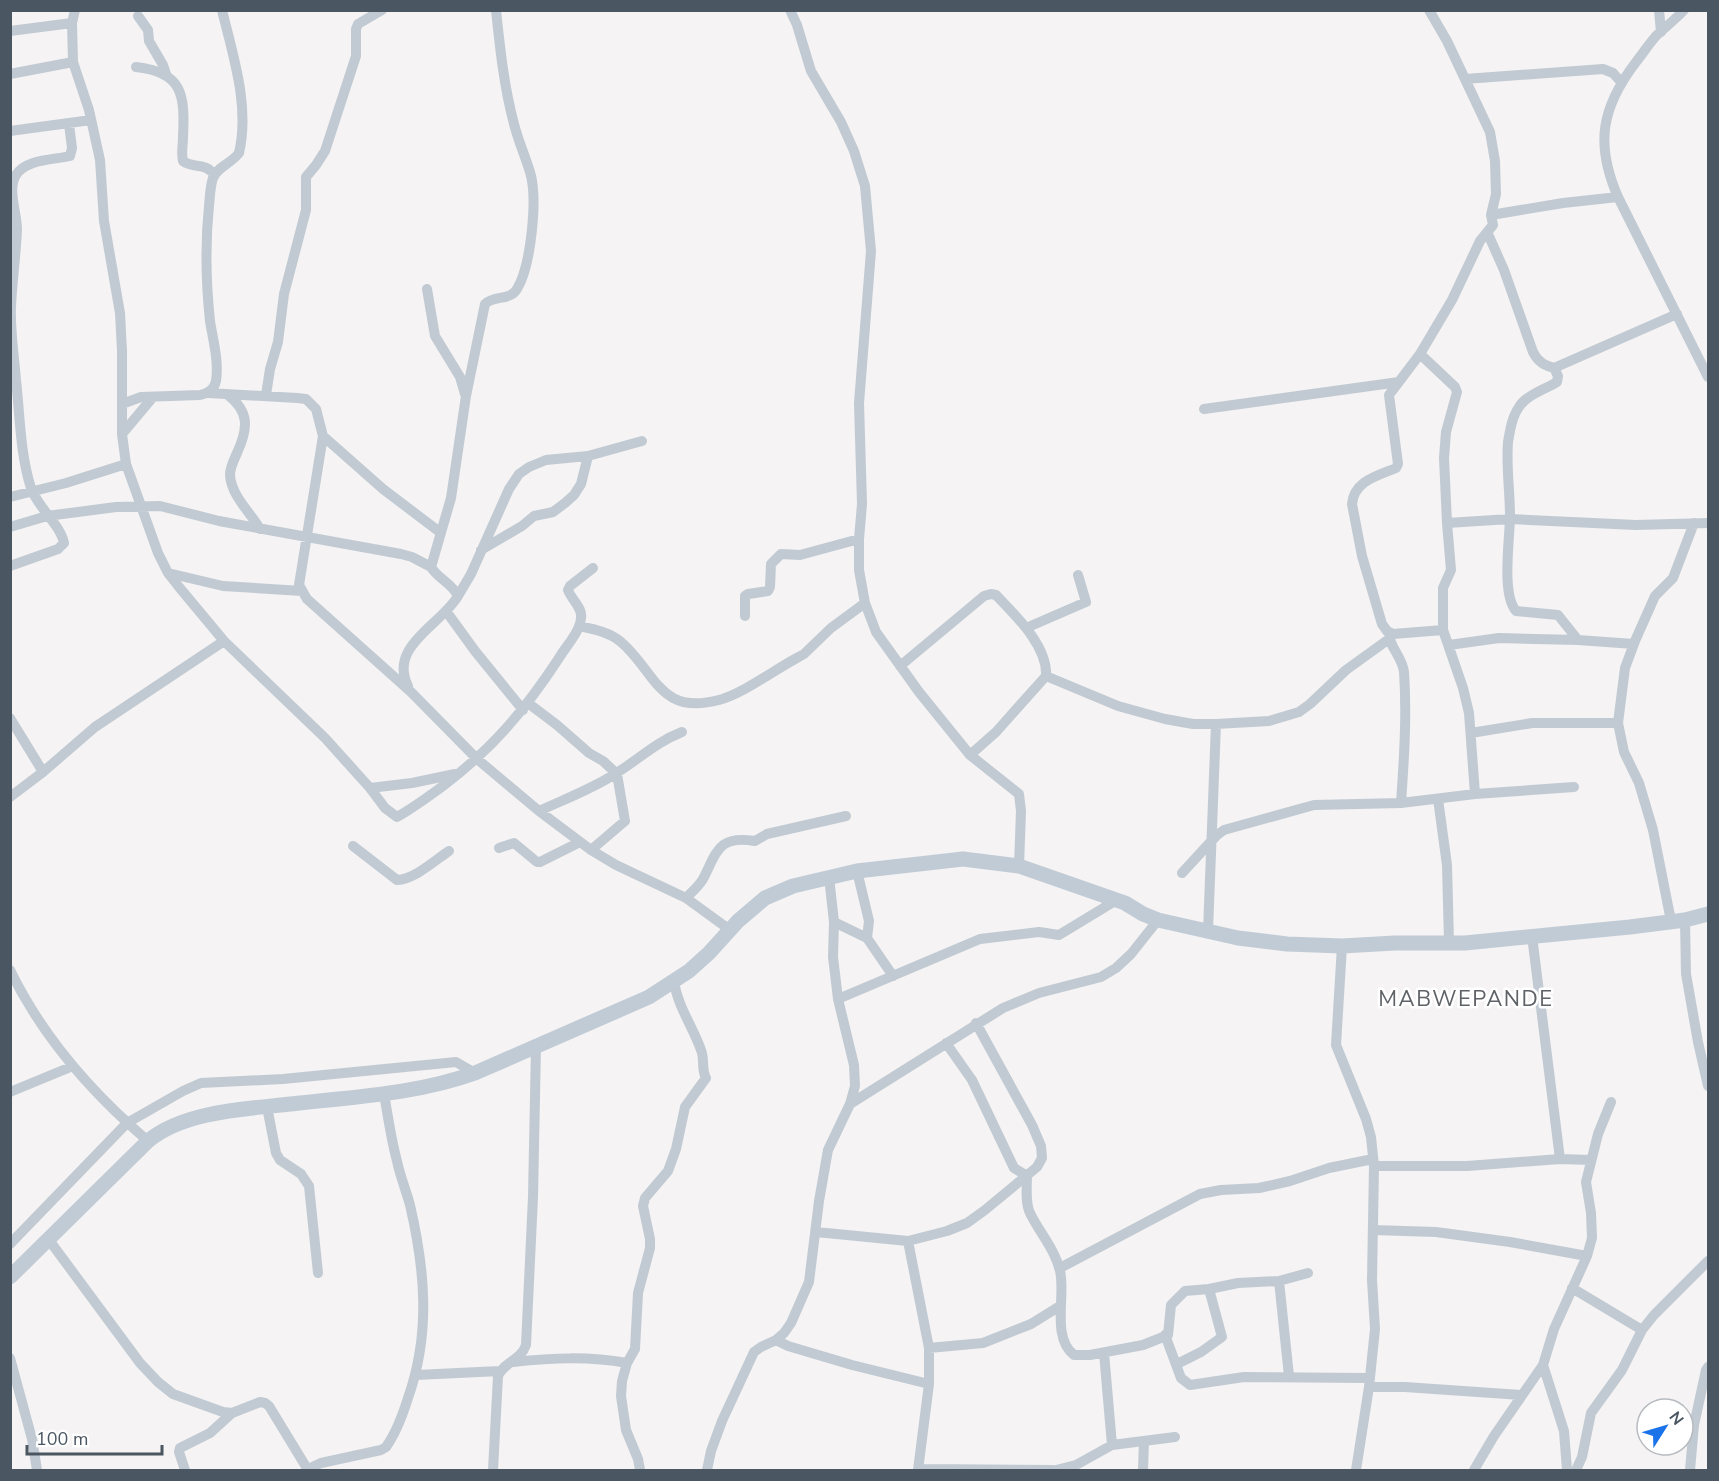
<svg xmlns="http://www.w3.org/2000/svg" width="1719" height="1481" font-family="'Nunito Sans',sans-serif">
  <rect width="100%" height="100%" fill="#f5f3f3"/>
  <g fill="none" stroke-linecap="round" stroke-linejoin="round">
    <!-- street -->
    <path stroke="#c1cad2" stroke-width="10" d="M 75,10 L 72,23 L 73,62 L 89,110 L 100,160 L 104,221 L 120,313 L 122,351 L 122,434 L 126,464 L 158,553 L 168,573 L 179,587 L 224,641 L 325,738 L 370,788 L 385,808 L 397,817 C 413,808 428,797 443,786 C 493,748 525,710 559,658 C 566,646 580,632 581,618 C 583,608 571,599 568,590 L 570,586 L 593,568
      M 790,10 L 797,25 L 811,71 L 841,122 L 854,151 L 865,186 L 871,251 L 859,403 L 862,504 L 859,539 L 859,570 L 865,603 L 876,632 L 919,692 L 970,755 L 1019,794 L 1021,811 L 1019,866
      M 1429,10 L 1447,41 L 1490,132 L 1495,161 L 1496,194 L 1491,215
      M 1659,10 L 1661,32
      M 1684,10 C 1675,20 1665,27 1656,36 C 1649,44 1643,53 1636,62 C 1601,108 1595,144 1618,197 L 1708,377
      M 138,16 L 148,30 L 149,41 L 163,65 L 166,74
      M 10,31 L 72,23
      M 136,67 C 183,72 185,95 183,137 C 183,146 181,153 183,161 C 193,169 206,162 214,175
      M 10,74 L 73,62
      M 1465,79 L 1603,69 L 1613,73 L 1621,82
      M 10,131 L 91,120
      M 1488,234 L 1504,270 L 1533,352 C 1538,362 1544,365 1554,368 L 1677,314
      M 427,289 L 435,336 L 460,377 L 465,394
      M 1420,354 L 1455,387 L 1457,392 L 1446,432 L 1444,458 L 1447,523 L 1451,570 L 1443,588 L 1443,630 L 1463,688 L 1469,713 L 1475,794
      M 1554,368 L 1558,376 L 1557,382 C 1546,389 1526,395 1519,407 C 1512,417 1510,430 1508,442 C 1506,466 1510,492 1510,516 C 1510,538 1501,594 1516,611 L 1558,615 L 1578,640
      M 208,393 L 297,398 L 306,399 L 316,409 L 323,436 L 299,585 L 307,599 L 411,692 L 477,759 L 539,811 L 591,850 L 616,865 L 686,898 L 730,930
      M 228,395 C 250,412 248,429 237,453 C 234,460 230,467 230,475 C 231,495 250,512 260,529
      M 266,395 L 270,369 L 278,342 L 284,294 L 306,210 L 306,177 L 316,165 L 325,151 L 356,56 L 356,29 L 358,24 L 382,10
      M 122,404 L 141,397 L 200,395 C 208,393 214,390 216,381 C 219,361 213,340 210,321 C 206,283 205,244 209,206 C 210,197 210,187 213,178 C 217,167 232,163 239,153 C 250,106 233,56 222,10
      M 1204,409 L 1399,382
      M 122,434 L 153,397
      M 323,436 L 383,489 L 441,533
      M 10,497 L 66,483 L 126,464
      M 1447,523 L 1510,519 L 1636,525 L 1708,523
      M 10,527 L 47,516 L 116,507 L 160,506 L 219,521 L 401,554 L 412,557 L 431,567
      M 481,550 L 522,526 L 534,516 L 553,512 L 565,503 L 574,495 L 581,484 L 588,456
      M 10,566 L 58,549 L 64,543 C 60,524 38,508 31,488 C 20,454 20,415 16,380 C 14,355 10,331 11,307 C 12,281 16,255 17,229 C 17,213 7,189 16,175 C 26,159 53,160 70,156 L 72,148 L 69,124
      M 168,573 L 223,586 L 302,591
      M 458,596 L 471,574 L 509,489 L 519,474 L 529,467 L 546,460 L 588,456 L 642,441
      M 446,611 L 475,651 L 523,710
      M 745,616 L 745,596 L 748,594 L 768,591 L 770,587 L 771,564 L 781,554 L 800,555 L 859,539
      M 579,626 C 593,629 610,632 621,642 C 656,672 659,716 719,700 C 742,694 773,671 795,659 L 804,654 L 831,628 L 865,603
      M 1026,628 L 1086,602 L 1078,575
      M 1443,630 L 1393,634 L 1387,631 L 1382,624 L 1362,556 L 1352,504 C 1354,481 1377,476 1396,468 L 1398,464 L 1389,395 L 1420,354 L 1452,300 L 1480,241 L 1493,225 L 1491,215 L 1563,203 L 1618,197
      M 1389,633 C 1389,647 1402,656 1404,672 C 1407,715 1404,760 1401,803
      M 1449,645 L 1499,638 L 1578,640 L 1634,644
      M 900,666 L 984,596 L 991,594 L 996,595 C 1015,615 1048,646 1046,676 L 996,732 L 970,755
      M 1046,676 L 1118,706 L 1165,719 L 1193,724 L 1216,724 L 1269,721 L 1299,712 L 1310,704 L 1346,670 L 1389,639
      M 408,686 C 388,646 441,625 458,596 C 452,583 438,579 431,567 L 451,498 L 466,396 L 485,304 C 494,295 510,301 517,289 C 531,266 538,198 530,172 C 525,156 518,140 514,124 C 504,87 500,48 496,10
      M 528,703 L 557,725 L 589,753 L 603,761 L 617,774 L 625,821 L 591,850
      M 10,718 L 43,772
      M 1471,733 L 1532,723 L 1618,723
      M 370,788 L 412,783 L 455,774
      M 10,797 L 43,772 L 95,727 L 224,641
      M 1438,799 L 1447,865 L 1449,942
      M 539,811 C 565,799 592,789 615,774 C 638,760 656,742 682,732
      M 353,846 L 397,880 C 415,879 434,861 449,851
      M 499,848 L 514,843 L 537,862 L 540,862 L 580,842
      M 857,871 L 869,921 L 867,938 L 893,976
      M 1182,873 L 1217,835 L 1224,830 L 1314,805 L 1401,803 L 1475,794 L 1574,787
      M 686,898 C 692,892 699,886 703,879 C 717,852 718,835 755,841 L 767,834 L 846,816
      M 1685,920 L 1686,974 L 1698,1042 L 1708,1086
      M 1671,921 L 1653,830 L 1639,783 L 1624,752 L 1618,723 L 1625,668 L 1635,641 L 1655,596 L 1673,578 L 1694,523
      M 834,922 L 867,938
      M 1208,931 L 1216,724
      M 1532,936 L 1560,1159
      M 1342,946 L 1336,1045 L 1366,1119 L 1371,1137 L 1374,1166 L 1372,1280 L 1375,1329 L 1369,1387 L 1356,1470
      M 10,970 C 42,1036 93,1094 148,1141
      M 838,999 L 980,939 L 1039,932 L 1059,935 L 1115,901
      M 946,1043 L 972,1080 L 1014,1168 L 1027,1176 C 1027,1187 1025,1203 1030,1213 C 1039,1232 1055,1249 1060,1271 C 1066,1295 1051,1337 1074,1355 L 1090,1355 L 1143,1345 L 1168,1335 L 1171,1305 L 1185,1291 L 1209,1289 L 1238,1283 L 1279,1281 L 1308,1273
      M 10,1092 L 73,1066
      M 850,1104 L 1003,1008 L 1039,993 L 1101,977 L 1116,968 L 1131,954 L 1158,920
      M 267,1107 L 276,1153 L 280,1160 L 301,1174 L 309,1186 L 318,1273
      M 1374,1166 L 1467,1166 L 1560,1159 L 1591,1160
      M 1373,1230 L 1436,1232 L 1510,1242 L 1587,1256
      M 816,1232 L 908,1241 L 947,1231 L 967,1223 L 985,1210 L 1037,1167 L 1042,1158 L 1041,1146 L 1032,1125 L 976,1023
      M 49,1240 L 140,1363 L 158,1382 L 173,1394 L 223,1412 L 232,1413 L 260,1402 L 265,1403 L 269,1406 L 308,1470
      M 908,1241 L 929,1348 L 929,1384 L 918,1470
      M 10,1244 L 127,1123 L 183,1091 L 201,1083 L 283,1079 L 456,1062 L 475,1073
      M 1060,1268 L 1200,1194 L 1221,1190 L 1259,1188 L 1290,1181 L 1329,1168 L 1373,1159
      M 1279,1281 L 1289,1376
      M 1572,1288 L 1642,1330
      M 1165,1335 L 1181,1378 L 1190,1385 L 1244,1377 L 1370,1378
      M 776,1340 L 788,1346 L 852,1365 L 929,1384
      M 929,1348 L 983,1343 L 1031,1324 L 1060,1306
      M 1104,1353 L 1112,1445
      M 10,1358 L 32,1439 L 37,1470
      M 513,1362 C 552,1358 588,1356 627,1363
      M 1177,1364 L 1201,1352 L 1222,1337 L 1209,1289
      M 416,1375 L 500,1371
      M 1369,1387 L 1405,1387 L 1521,1395
      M 918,1469 L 1052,1470
      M 185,1470 L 179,1452 L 180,1448 L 210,1433 L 232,1413
      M 306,1470 L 321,1463 L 381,1450 L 386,1447 C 396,1433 403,1414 408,1398 C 431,1333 425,1270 410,1205 C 406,1190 400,1176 397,1161 C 391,1139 388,1116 384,1094
      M 493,1470 L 498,1376 C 503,1363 521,1360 526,1345 L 533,1197 L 536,1046
      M 640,1470 L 638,1459 L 626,1430 L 621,1396 L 622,1381 L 627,1363 L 635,1349 L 638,1293 L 650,1248 L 650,1239 L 643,1206 L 645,1198 L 668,1171 L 676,1149 L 685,1107 L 706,1078 C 701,1069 705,1060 701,1050 C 693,1027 678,1007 674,982
      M 707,1470 L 711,1451 L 722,1421 L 754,1352 L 761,1347 L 776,1340 L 784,1333 L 791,1323 L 809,1282 L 819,1201 L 828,1150 L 850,1104 L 855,1086 L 854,1065 L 838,999 L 833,957 L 834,922 L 829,877
      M 1056,1470 L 1076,1465 L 1112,1445 L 1175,1437
      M 1143,1470 L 1144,1441
      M 1474,1470 L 1494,1436 L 1543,1365
      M 1567,1470 L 1564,1431 L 1543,1365 L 1554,1329 L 1587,1256 L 1592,1238 L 1591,1213 L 1586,1182 L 1598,1134 L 1611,1102
      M 1576,1470 L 1582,1457 L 1591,1413 L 1622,1370 L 1642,1330 L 1654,1315 L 1708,1261
      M 1690,1470 L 1694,1425 L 1706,1370 L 1708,1367"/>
    <!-- secondary -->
    <path stroke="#c1cbd6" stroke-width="15" d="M 10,1277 L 148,1141 C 184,1111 246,1109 291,1104 C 352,1097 417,1094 475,1073 L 649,997 L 689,971 L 709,953 L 738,921 L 765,898 L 793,886 L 857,871 L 963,859 L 1019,866 L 1125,903 L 1143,914 L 1158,920 L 1238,938 L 1287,944 L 1342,946 L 1395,943 L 1465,943 L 1630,927 L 1685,920 L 1708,914"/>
  </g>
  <g text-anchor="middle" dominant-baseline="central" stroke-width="5" stroke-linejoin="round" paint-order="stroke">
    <!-- quarter labels -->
    <g font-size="22" letter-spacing="1.5" fill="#5f6368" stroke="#fff">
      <text x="1466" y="999">MABWEPANDE</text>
    </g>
  </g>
  <!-- border -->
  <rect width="1719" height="1481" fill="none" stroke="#4a5661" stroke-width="24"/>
  <!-- north arrow -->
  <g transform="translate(1665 1427) rotate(53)"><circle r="28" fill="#ffffff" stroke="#b7bbc0" stroke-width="1.5"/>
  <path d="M0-4.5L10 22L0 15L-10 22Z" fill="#1a73e8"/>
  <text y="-9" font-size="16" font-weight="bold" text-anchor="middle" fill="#4a5661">N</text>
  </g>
  <!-- scale -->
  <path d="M27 1445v9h135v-9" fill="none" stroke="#4a5661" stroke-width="3"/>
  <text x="36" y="1445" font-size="18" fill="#4a5661" stroke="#ffffff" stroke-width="4.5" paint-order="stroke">100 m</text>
</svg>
